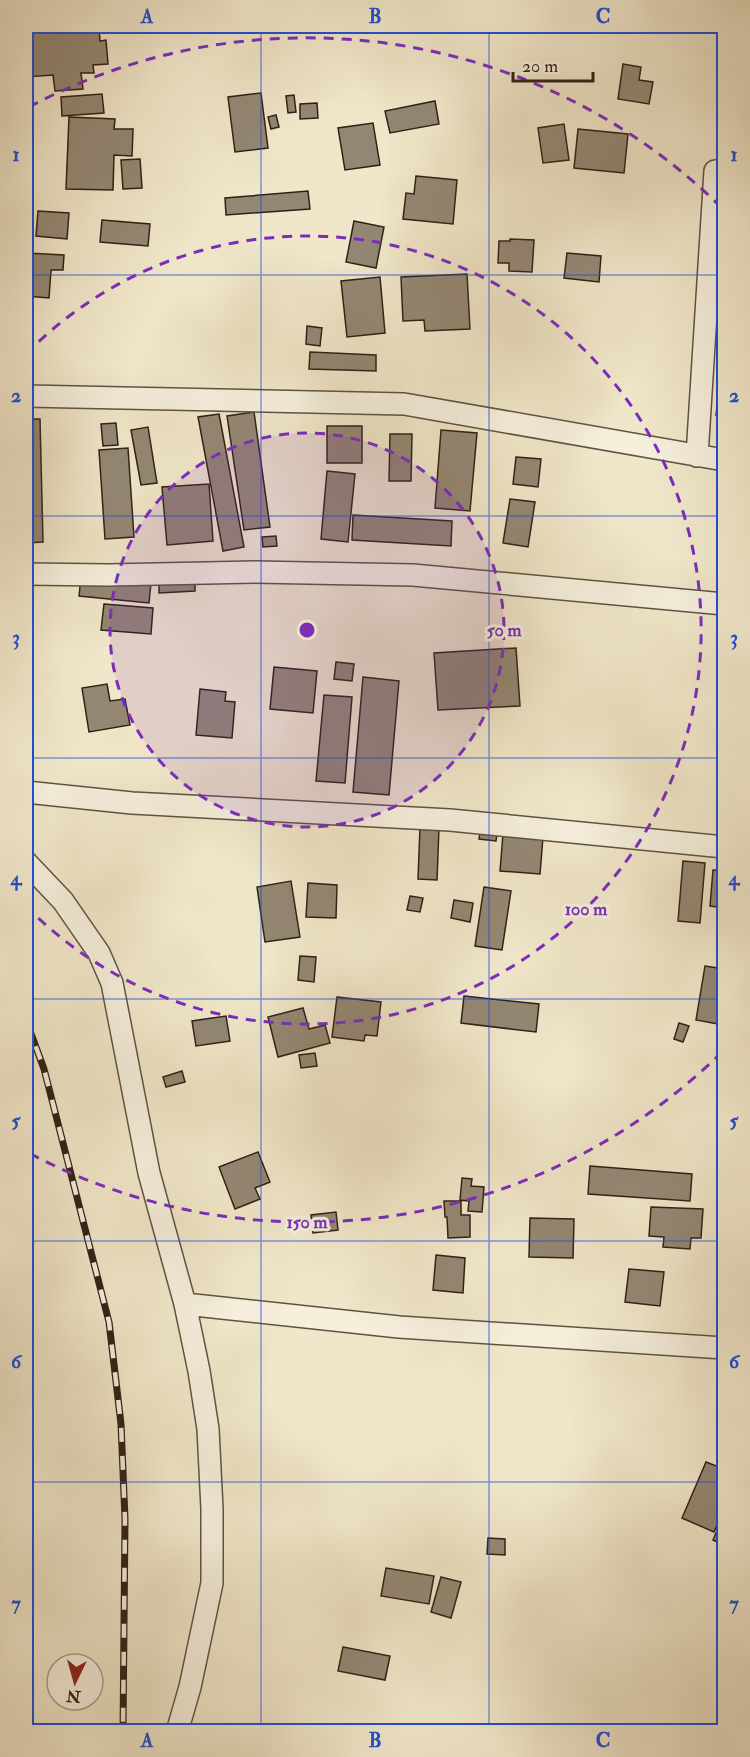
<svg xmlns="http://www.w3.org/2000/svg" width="750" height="1757" font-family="'IM FELL Double Pica',serif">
  <rect width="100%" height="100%" fill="#f0e6c9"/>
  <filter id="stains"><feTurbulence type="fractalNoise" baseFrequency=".00333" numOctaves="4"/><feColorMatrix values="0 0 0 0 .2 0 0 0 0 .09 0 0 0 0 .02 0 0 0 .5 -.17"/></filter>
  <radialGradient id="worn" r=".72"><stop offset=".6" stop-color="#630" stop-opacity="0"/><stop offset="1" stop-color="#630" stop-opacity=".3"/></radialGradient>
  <!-- building -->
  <path fill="#938773" stroke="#2f2115" stroke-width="1.5" d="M 26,26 L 99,26 L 100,41 L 106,40 L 108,64 L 93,65 L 94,73 L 81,73 L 83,89 L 55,91 L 53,75 L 26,77 Z
    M 623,64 L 641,67 L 639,80 L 653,82 L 649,104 L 618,99 Z
    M 261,93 L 268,148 L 235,152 L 228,97 Z
    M 102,94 L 104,113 L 62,116 L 61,97 Z
    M 294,95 L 296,112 L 288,113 L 286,96 Z
    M 435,101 L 439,124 L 390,133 L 385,111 Z
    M 317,103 L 318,118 L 300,119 L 300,104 Z
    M 276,115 L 279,127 L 271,129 L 268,117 Z
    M 69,117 L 115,119 L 114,129 L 133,129 L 132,156 L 114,155 L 113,190 L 66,189 Z
    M 373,123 L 380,165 L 345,170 L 338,128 Z
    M 564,124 L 569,160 L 543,163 L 538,128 Z
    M 578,129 L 628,134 L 624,173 L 574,168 Z
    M 723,130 L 724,130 L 724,167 L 721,166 Z
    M 140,159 L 142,188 L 123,189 L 121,160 Z
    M 416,176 L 457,180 L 453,224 L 403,219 L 406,193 L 414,194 Z
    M 308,191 L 310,209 L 226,215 L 225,198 Z
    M 38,211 L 69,213 L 67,239 L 36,236 Z
    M 26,215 L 32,215 L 33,241 L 26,241 Z
    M 102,220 L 150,224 L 148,246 L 100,242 Z
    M 354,221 L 384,227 L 376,268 L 346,262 Z
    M 510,239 L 534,240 L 532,272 L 509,271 L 509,263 L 498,263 L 499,241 L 510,241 Z
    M 26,253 L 64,255 L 63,270 L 51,270 L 49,298 L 26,296 Z
    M 567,253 L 601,256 L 599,282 L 564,278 Z
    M 723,263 L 724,263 L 724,377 L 717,377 Z
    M 467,274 L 470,329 L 425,331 L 424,320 L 403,321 L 401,277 Z
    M 380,277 L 385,333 L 347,337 L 341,281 Z
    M 307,326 L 322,328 L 320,346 L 306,344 Z
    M 310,352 L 376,355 L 376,371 L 309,369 Z
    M 720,382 L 724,383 L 724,416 L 716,415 Z
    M 254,412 L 270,527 L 244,530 L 227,416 Z
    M 219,414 L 244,547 L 223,551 L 198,417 Z
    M 26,419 L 40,419 L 43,542 L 26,543 Z
    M 116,423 L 118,445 L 103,446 L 101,424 Z
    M 327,426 L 362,426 L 362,463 L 327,463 Z
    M 148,427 L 157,483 L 141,485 L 131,430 Z
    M 441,430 L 477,433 L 470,511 L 435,508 Z
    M 390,434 L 412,434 L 411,481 L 389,481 Z
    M 128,448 L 134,537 L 105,539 L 99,450 Z
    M 516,457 L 541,459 L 538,487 L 513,484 Z
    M 327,471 L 355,474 L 348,542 L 321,539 Z
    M 209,484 L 213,541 L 167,545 L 162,487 Z
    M 510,499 L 535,502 L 528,547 L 503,543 Z
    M 353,515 L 452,521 L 451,546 L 352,540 Z
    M 276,536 L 277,546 L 263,547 L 262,537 Z
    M 195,574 L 195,591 L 159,593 L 159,575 Z
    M 81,577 L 151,583 L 149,603 L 79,596 Z
    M 104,604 L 153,608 L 151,634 L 101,630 Z
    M 516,648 L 520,706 L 438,710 L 434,653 Z
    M 336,662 L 354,664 L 352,681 L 334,679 Z
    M 274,667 L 317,671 L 313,713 L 270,709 Z
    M 363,677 L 399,681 L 389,795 L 353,792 Z
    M 107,684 L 110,701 L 125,699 L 130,725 L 89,732 L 82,688 Z
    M 200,689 L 226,692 L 225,701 L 235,702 L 232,738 L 196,735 Z
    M 324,695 L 352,697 L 345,783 L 316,781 Z
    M 481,825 L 498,827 L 496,841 L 479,839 Z
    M 420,827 L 439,828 L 437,880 L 418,879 Z
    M 503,834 L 543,837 L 540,874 L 500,871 Z
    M 683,861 L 705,863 L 700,923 L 678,921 Z
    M 713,870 L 724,871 L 724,908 L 710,906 Z
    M 291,881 L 300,937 L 265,942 L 257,887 Z
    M 308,883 L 337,885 L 336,918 L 306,917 Z
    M 484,887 L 511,891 L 502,950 L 475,946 Z
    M 410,896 L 423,898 L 420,912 L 407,910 Z
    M 454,900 L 473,903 L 470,922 L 451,918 Z
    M 300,956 L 316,957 L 314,982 L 298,980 Z
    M 705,966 L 724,969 L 724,1025 L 696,1020 Z
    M 464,996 L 539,1004 L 536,1032 L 461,1023 Z
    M 337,997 L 381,1002 L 377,1036 L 365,1035 L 364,1041 L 332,1037 Z
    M 303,1008 L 309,1029 L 325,1025 L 330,1043 L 278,1057 L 268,1017 Z
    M 226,1016 L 230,1041 L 196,1046 L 192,1021 Z
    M 679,1023 L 689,1026 L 683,1042 L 674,1039 Z
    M 315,1053 L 317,1066 L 301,1068 L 299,1055 Z
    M 182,1071 L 185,1082 L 166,1087 L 163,1077 Z
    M 258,1152 L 270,1182 L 255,1188 L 260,1199 L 235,1209 L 219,1167 Z
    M 590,1166 L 692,1174 L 690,1201 L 588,1194 Z
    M 462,1178 L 472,1179 L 471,1186 L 484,1187 L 482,1212 L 468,1211 L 469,1201 L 460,1200 Z
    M 444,1201 L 461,1201 L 461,1215 L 470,1215 L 470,1237 L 448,1238 L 447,1217 L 445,1217 Z
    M 651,1207 L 703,1209 L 701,1238 L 691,1238 L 690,1249 L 663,1247 L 664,1237 L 649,1236 Z
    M 336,1212 L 338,1230 L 313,1233 L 311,1215 Z
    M 530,1218 L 574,1219 L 573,1258 L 529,1257 Z
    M 436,1255 L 465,1258 L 463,1293 L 433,1290 Z
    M 629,1269 L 664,1272 L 660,1306 L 625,1302 Z
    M 706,1462 L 724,1469 L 724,1508 L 714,1532 L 682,1518 Z
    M 724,1514 L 724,1545 L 713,1540 Z
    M 488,1538 L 505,1539 L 505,1555 L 487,1554 Z
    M 386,1568 L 434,1576 L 429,1604 L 381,1596 Z
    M 441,1577 L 461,1582 L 451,1618 L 431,1612 Z
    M 343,1647 L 390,1656 L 385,1680 L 338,1671 Z"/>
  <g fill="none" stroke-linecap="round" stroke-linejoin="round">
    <!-- minor casing -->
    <g stroke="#5f5242" stroke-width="24">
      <path id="minor" d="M 26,396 L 404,404 L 724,460
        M 697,456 L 715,171
        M 26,574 L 108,575 L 255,572 L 413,575 L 724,604
        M 26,792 L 132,803 L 450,820 L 724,847
        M 26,862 L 63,901 L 99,953 L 112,983 L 149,1173 L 185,1304 L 199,1371 L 208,1429 L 212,1509 L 212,1583 L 190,1687 L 177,1732
        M 185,1304 L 399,1327 L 724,1348"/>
    </g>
    <!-- minor -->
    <use href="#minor" stroke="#f5efdc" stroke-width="21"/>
    <!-- rail casing -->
    <g stroke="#2f2115" stroke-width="7">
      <path id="rail" d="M 26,1020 L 44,1069 L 109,1322 L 121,1424 L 125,1519 L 123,1732"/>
    </g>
    <!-- rail -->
    <use href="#rail" stroke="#f5efdc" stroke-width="4.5" stroke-dasharray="14" stroke-linecap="butt"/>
  </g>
  <!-- grid -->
  <path fill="none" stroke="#1d4ed8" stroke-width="1.5" stroke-opacity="0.55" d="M 261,26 L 261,1732M 489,26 L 489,1732M 26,275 L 724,275M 26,516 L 724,516M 26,758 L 724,758M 26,999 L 724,999M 26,1241 L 724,1241M 26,1482 L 724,1482"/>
  <!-- distance rings -->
  <circle cx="307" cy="630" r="197" fill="#7b2cbf" fill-opacity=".12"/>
  <g fill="none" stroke="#7b2cbf" stroke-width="3" stroke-dasharray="10 8">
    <circle cx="307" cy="630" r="197"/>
    <path d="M26 354A394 394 0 1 1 26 906"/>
    <path d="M722 1052A592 592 0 0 1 29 1153M29 107A592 592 0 0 1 722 208"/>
  </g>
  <circle cx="307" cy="630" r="9" fill="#7b2cbf" stroke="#f5efdc" stroke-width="3"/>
  <g font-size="18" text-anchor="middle" font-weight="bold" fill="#7b2cbf" stroke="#f5efdc" stroke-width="6" stroke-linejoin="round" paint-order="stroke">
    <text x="504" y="636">50 m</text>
    <text x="586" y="915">100 m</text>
    <text x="307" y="1228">150 m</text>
  </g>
  <!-- margin -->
  <rect width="750" height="1757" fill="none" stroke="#f0e6c9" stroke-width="66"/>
  <!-- north arrow -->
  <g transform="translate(75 1682) rotate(185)"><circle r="28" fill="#f5efdc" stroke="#a69d8c" stroke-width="1.5"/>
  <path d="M0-4.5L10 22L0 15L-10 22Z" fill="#8f2418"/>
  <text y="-9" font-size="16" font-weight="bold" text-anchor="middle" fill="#2f2115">N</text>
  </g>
  <!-- scale -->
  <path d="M513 72v9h80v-9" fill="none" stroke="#2f2115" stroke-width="3"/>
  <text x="522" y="72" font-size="18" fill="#2f2115" stroke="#f5efdc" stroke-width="4.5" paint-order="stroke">20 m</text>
  <rect x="33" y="33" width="684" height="1691" fill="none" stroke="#1d4ed8" stroke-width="2"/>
  <g font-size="20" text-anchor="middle" font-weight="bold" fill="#1d4ed8">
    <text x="147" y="23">A</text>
    <text x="375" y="23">B</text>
    <text x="603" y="23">C</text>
    <text x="16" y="161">1</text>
    <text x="734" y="161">1</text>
    <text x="16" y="402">2</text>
    <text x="734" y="402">2</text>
    <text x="16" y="644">3</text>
    <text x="734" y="644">3</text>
    <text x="16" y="885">4</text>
    <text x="734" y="885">4</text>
    <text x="16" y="1127">5</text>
    <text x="734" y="1127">5</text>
    <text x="16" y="1368">6</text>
    <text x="734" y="1368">6</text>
    <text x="16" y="1610">7</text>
    <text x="734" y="1610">7</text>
    <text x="147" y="1747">A</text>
    <text x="375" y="1747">B</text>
    <text x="603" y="1747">C</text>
  </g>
  <rect width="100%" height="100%" filter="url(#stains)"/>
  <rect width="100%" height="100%" fill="url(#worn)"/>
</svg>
